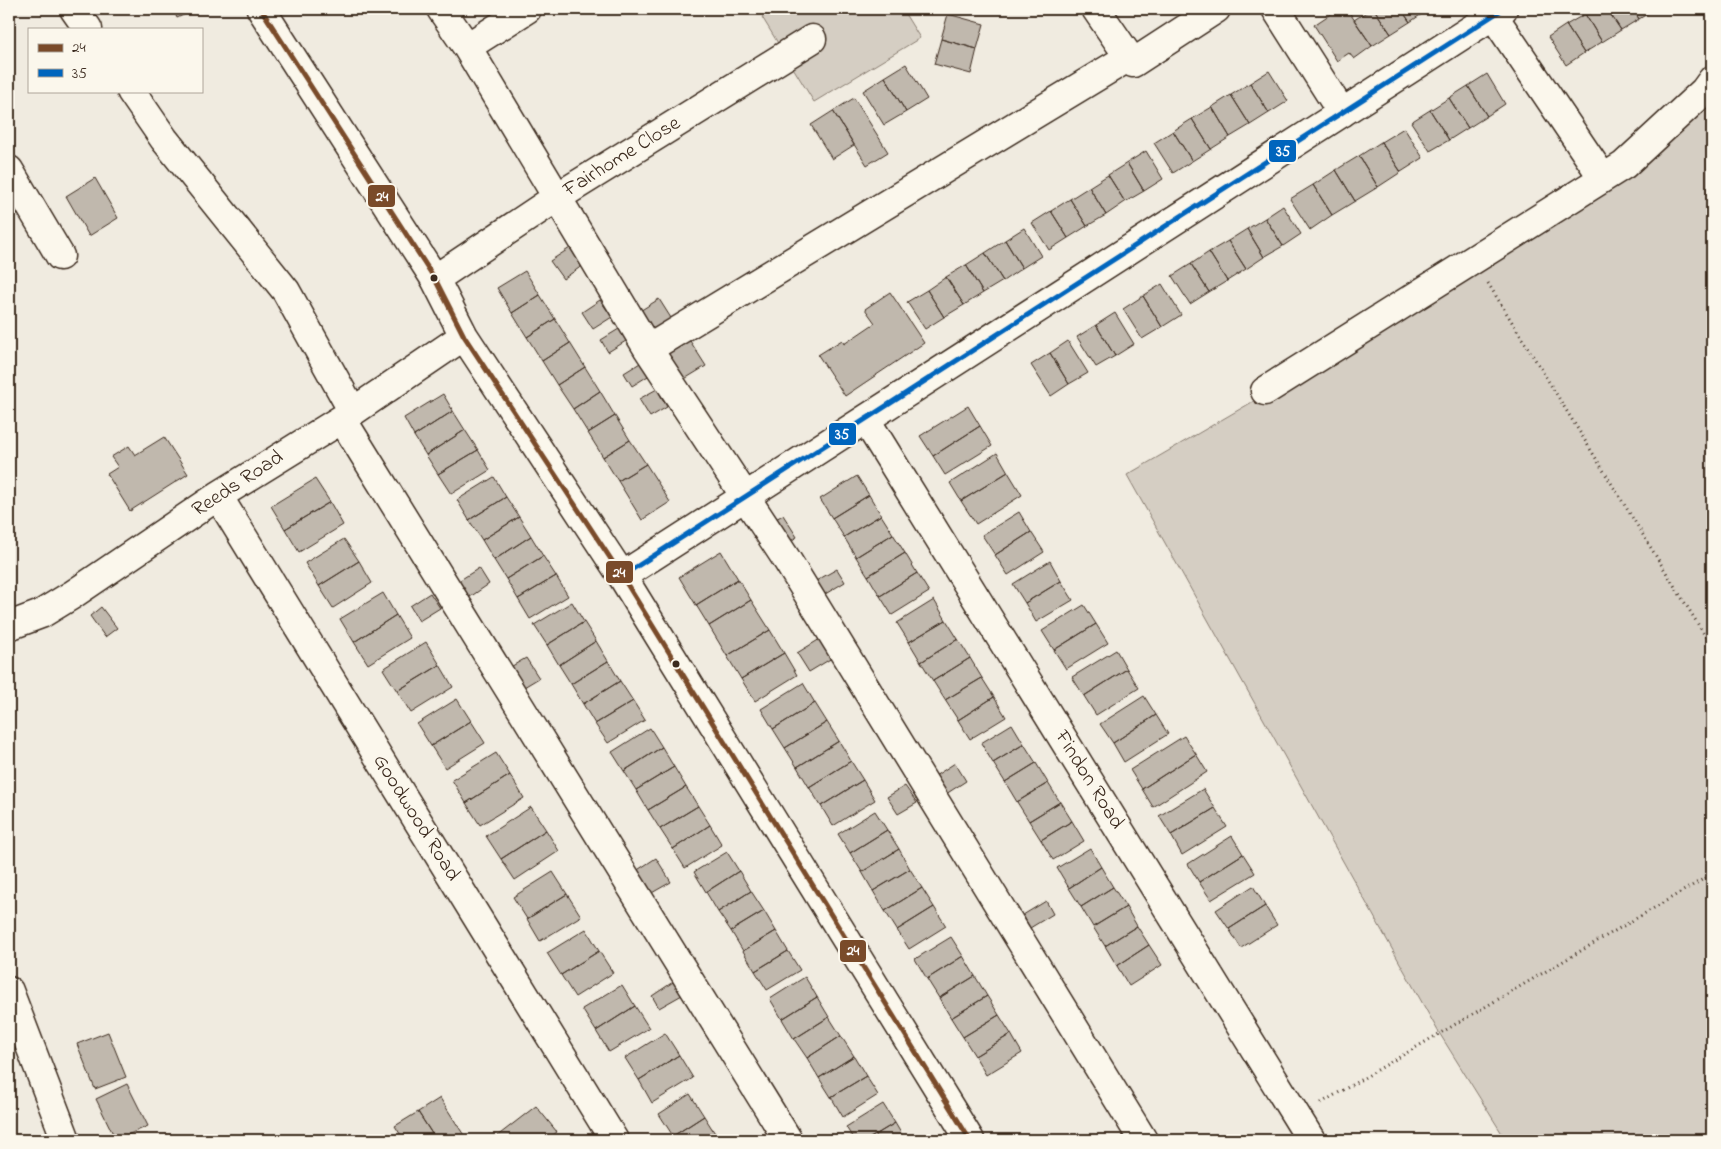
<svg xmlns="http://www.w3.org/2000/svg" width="1721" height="1149" font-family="'Indie Flower',sans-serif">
  <rect width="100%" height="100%" fill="#f0ebe0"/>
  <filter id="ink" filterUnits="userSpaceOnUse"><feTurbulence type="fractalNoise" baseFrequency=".02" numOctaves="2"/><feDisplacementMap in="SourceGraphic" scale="10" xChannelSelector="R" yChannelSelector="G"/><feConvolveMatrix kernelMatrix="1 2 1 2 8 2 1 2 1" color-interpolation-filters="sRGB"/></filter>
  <g filter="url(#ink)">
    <!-- green -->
    <path fill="#d5cec3" stroke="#887c70" d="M 777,9 L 902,9 L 920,38 L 814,102 L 762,17 Z
      M 1712,98 L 1712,1140 L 1506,1140 L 1438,1031 L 1127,475 L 1463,279 Z"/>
    <!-- building -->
    <path fill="#c0b8ad" stroke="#3b2a1e" d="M 173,9 L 196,9 L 177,18 Z
      M 1338,9 L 1347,9 L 1372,46 L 1354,59 L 1349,53 L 1337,61 L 1314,25 Z
      M 1371,9 L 1374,9 L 1391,34 L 1372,46 L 1354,20 Z
      M 1374,9 L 1401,9 L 1410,22 L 1391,34 Z
      M 1401,9 L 1429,9 L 1410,22 Z
      M 1593,9 L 1607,9 L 1621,30 L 1602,42 L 1585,14 Z
      M 1607,9 L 1633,9 L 1639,19 L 1621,30 Z
      M 1633,9 L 1655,9 L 1639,19 Z
      M 948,14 L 984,24 L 977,49 L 941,39 Z
      M 1585,14 L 1602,42 L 1584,53 L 1566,25 Z
      M 1566,25 L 1584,53 L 1566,65 L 1548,37 Z
      M 941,39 L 977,49 L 971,74 L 934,64 Z
      M 906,64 L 927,99 L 906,112 L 885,77 Z
      M 1269,71 L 1288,101 L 1269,113 L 1250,83 Z
      M 1487,74 L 1505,104 L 1487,116 L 1468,86 Z
      M 885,77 L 906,112 L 884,125 L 863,91 Z
      M 1250,83 L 1269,113 L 1250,125 L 1231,95 Z
      M 1468,86 L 1487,116 L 1468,128 L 1449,98 Z
      M 1231,95 L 1250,125 L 1230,137 L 1212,107 Z
      M 854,98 L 888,152 L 867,165 L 833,111 Z
      M 1449,98 L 1468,128 L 1449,140 L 1430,110 Z
      M 1212,107 L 1230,137 L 1211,149 L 1192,119 Z
      M 1430,110 L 1449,140 L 1430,151 L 1411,122 Z
      M 833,111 L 854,145 L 832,159 L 811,125 Z
      M 1192,119 L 1211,149 L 1192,161 L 1173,131 Z
      M 1404,128 L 1423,158 L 1401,172 L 1381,142 Z
      M 1173,131 L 1192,161 L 1173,173 L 1154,143 Z
      M 1381,142 L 1401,172 L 1378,187 L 1359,156 Z
      M 1146,151 L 1163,179 L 1144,191 L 1127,163 Z
      M 1359,156 L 1378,187 L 1355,201 L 1336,170 Z
      M 1127,163 L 1144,191 L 1125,202 L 1108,175 Z
      M 1336,170 L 1355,201 L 1332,215 L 1313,185 Z
      M 1108,175 L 1125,202 L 1106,215 L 1089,187 Z
      M 95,178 L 118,218 L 89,236 L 66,196 Z
      M 1313,185 L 1332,215 L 1310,230 L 1290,199 Z
      M 1089,187 L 1106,215 L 1087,226 L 1070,199 Z
      M 1070,199 L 1087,226 L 1068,238 L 1051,211 Z
      M 1283,206 L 1301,234 L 1283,246 L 1265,218 Z
      M 1051,211 L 1068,238 L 1049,250 L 1032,223 Z
      M 1265,218 L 1283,246 L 1264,257 L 1247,229 Z
      M 1024,228 L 1041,256 L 1022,268 L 1005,240 Z
      M 1247,229 L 1264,257 L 1246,269 L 1228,241 Z
      M 1005,240 L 1022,268 L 1003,281 L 985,253 Z
      M 1228,241 L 1246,269 L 1227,281 L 1209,252 Z
      M 570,248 L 582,266 L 563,279 L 550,261 Z
      M 1209,252 L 1227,281 L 1209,292 L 1191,264 Z
      M 985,253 L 1003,281 L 983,293 L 966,265 Z
      M 1191,264 L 1209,292 L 1190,304 L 1172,276 Z
      M 966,265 L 983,293 L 964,305 L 946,277 Z
      M 525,271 L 540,295 L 512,313 L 497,288 Z
      M 946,277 L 964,305 L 944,317 L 927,290 Z
      M 1162,284 L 1181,315 L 1162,327 L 1143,296 Z
      M 927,290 L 944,317 L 925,329 L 907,302 Z
      M 890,292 L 924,343 L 845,396 L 818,355 L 842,340 L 844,344 L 875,323 L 865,309 Z
      M 540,295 L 555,319 L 527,337 L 512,313 Z
      M 1143,296 L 1162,327 L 1142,339 L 1123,309 Z
      M 659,299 L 676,326 L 652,341 L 635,314 Z
      M 600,300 L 612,317 L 593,329 L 582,312 Z
      M 1115,313 L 1134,344 L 1115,356 L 1096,325 Z
      M 555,319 L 570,343 L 542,361 L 527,337 Z
      M 627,324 L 634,336 L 608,352 L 601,340 Z
      M 1096,325 L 1115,356 L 1096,367 L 1077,337 Z
      M 685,333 L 706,366 L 678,383 L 658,351 Z
      M 1068,341 L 1088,373 L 1069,384 L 1050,353 Z
      M 570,343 L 585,367 L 557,385 L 542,361 Z
      M 1050,353 L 1069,384 L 1051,396 L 1031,365 Z
      M 645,360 L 653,373 L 632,386 L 624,373 Z
      M 585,367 L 600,391 L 573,409 L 557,385 Z
      M 657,389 L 667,407 L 650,417 L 639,399 Z
      M 600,391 L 615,416 L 588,433 L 573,409 Z
      M 443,394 L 453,411 L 414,436 L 404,418 Z
      M 968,406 L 980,426 L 933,456 L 920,436 Z
      M 453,411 L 465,430 L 426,455 L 414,436 Z
      M 615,416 L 630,440 L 603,457 L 588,433 Z
      M 980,426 L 992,446 L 945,475 L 933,456 Z
      M 465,430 L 478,450 L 438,474 L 426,455 Z
      M 164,437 L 188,474 L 130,511 L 107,474 L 118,467 L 111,457 L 129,446 L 135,455 Z
      M 630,440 L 646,464 L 618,481 L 603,457 Z
      M 478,450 L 490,470 L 451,494 L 438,474 Z
      M 997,453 L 1008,472 L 961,501 L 950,483 Z
      M 646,464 L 670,502 L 642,520 L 618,481 Z
      M 1008,472 L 1022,495 L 976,524 L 961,501 Z
      M 857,476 L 869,495 L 832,518 L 820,499 Z
      M 494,477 L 506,497 L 469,520 L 457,500 Z
      M 315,479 L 330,502 L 285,529 L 271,506 Z
      M 869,495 L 881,515 L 844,537 L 832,518 Z
      M 506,497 L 519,517 L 482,540 L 469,520 Z
      M 330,502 L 343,525 L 299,552 L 285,529 Z
      M 1019,512 L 1031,532 L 995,555 L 982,535 Z
      M 783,515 L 797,537 L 784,545 L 770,522 Z
      M 881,515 L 893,534 L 856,557 L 844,537 Z
      M 519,517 L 531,536 L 494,560 L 482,540 Z
      M 1031,532 L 1044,552 L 1008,575 L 995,555 Z
      M 893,534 L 905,553 L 868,576 L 856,557 Z
      M 531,536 L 543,556 L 506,579 L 494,560 Z
      M 344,539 L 359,561 L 319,586 L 305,563 Z
      M 721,551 L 738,579 L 696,605 L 679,577 Z
      M 905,553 L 917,573 L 880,596 L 868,576 Z
      M 543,556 L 556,576 L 518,599 L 506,579 Z
      M 359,561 L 372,583 L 333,608 L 319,586 Z
      M 1050,561 L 1061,581 L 1025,603 L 1013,584 Z
      M 479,568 L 489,584 L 467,599 L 457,582 Z
      M 837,569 L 845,582 L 822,596 L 814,582 Z
      M 917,573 L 929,592 L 892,615 L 880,596 Z
      M 556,576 L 568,596 L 530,619 L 518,599 Z
      M 738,579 L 751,600 L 709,626 L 696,605 Z
      M 1061,581 L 1073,600 L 1036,622 L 1025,603 Z
      M 383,593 L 396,615 L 354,642 L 340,619 Z
      M 430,593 L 440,608 L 419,621 L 410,606 Z
      M 751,600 L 770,630 L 727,656 L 709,626 Z
      M 934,600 L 946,620 L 909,642 L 897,623 Z
      M 572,602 L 584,622 L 547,645 L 534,625 Z
      M 1084,605 L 1096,624 L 1054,650 L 1042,631 Z
      M 101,607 L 117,628 L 105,637 L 90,616 Z
      M 396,615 L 410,638 L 368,664 L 354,642 Z
      M 946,620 L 958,639 L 921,662 L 909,642 Z
      M 584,622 L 596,641 L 559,665 L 547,645 Z
      M 1096,624 L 1108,643 L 1066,669 L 1054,650 Z
      M 770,630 L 784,653 L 741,679 L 727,656 Z
      M 820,639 L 832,658 L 809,672 L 797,653 Z
      M 958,639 L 970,658 L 933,681 L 921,662 Z
      M 596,641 L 608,661 L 571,684 L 559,665 Z
      M 426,642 L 440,665 L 397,691 L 383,669 Z
      M 1116,650 L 1127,669 L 1084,696 L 1072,677 Z
      M 784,653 L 797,675 L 755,701 L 741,679 Z
      M 526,658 L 539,678 L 519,690 L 507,669 Z
      M 970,658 L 982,678 L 945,700 L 933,681 Z
      M 608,661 L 620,681 L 583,704 L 571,684 Z
      M 440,665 L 453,687 L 411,713 L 397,691 Z
      M 1127,669 L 1139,688 L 1096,715 L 1084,696 Z
      M 982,678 L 994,697 L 958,720 L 945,700 Z
      M 620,681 L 633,701 L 595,724 L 583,704 Z
      M 803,683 L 815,703 L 773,729 L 761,709 Z
      M 1144,696 L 1156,715 L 1113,743 L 1100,724 Z
      M 994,697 L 1006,717 L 970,739 L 958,720 Z
      M 457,699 L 471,721 L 431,746 L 417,724 Z
      M 633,701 L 645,720 L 608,743 L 595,724 Z
      M 815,703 L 827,722 L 785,748 L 773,729 Z
      M 1156,715 L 1168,734 L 1124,762 L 1113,743 Z
      M 471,721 L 485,743 L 445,768 L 431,746 Z
      M 827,722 L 839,741 L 797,767 L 785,748 Z
      M 1012,724 L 1024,744 L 993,763 L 981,743 Z
      M 650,728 L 662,747 L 624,771 L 612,752 Z
      M 1184,736 L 1196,754 L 1142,789 L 1130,770 Z
      M 839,741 L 851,761 L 809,787 L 797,767 Z
      M 1024,744 L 1036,763 L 1005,782 L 993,763 Z
      M 662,747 L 674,767 L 636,790 L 624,771 Z
      M 496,753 L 510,775 L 466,803 L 452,780 Z
      M 1196,754 L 1207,772 L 1153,807 L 1142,789 Z
      M 851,761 L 863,780 L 821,806 L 809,787 Z
      M 955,763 L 966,781 L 946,794 L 935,776 Z
      M 1036,763 L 1048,783 L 1017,802 L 1005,782 Z
      M 674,767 L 686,787 L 648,810 L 636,790 Z
      M 510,775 L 524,798 L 480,825 L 466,803 Z
      M 863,780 L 875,800 L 833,826 L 821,806 Z
      M 1048,783 L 1060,802 L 1029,821 L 1017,802 Z
      M 905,786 L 917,803 L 898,814 L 887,797 Z
      M 686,787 L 698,806 L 660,829 L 648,810 Z
      M 1203,789 L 1215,808 L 1171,835 L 1159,816 Z
      M 1060,802 L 1072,821 L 1041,840 L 1029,821 Z
      M 698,806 L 710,825 L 673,849 L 660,829 Z
      M 531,807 L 546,830 L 501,859 L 486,836 Z
      M 1215,808 L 1227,827 L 1182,855 L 1171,835 Z
      M 875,811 L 887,830 L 850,853 L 838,834 Z
      M 1072,821 L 1084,841 L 1053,860 L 1041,840 Z
      M 710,825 L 722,845 L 685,868 L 673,849 Z
      M 546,830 L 559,851 L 515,880 L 501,859 Z
      M 887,830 L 899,849 L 862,872 L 850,853 Z
      M 1232,836 L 1243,854 L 1199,882 L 1188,864 Z
      M 1090,848 L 1101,867 L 1069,888 L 1057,868 Z
      M 899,849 L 910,869 L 873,891 L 862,872 Z
      M 727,852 L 739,871 L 706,892 L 694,872 Z
      M 1243,854 L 1255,873 L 1211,900 L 1199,882 Z
      M 656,858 L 671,882 L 650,894 L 636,871 Z
      M 1101,867 L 1113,887 L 1081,907 L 1069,888 Z
      M 910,869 L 922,888 L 885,911 L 873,891 Z
      M 739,871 L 751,891 L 718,912 L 706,892 Z
      M 553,872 L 567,894 L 527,919 L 513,897 Z
      M 1253,886 L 1265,906 L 1229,929 L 1216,910 Z
      M 1113,887 L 1126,907 L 1093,927 L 1081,907 Z
      M 922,888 L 934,907 L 897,930 L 885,911 Z
      M 751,891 L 764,911 L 731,931 L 718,912 Z
      M 567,894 L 581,916 L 540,941 L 527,919 Z
      M 1046,901 L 1053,914 L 1030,928 L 1023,915 Z
      M 1265,906 L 1277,925 L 1241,948 L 1229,929 Z
      M 934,907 L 946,926 L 909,949 L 897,930 Z
      M 1126,907 L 1137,926 L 1105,946 L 1093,927 Z
      M 764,911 L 776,931 L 743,951 L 731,931 Z
      M 1137,926 L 1149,945 L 1117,966 L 1105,946 Z
      M 586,929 L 599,951 L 561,975 L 547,953 Z
      M 776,931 L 788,951 L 755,971 L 743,951 Z
      M 951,937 L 963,956 L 927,979 L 915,959 Z
      M 1149,945 L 1162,965 L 1129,986 L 1117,966 Z
      M 599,951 L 613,973 L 575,997 L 561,975 Z
      M 788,951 L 800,970 L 767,990 L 755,971 Z
      M 963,956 L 975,976 L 939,998 L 927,979 Z
      M 975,976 L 987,996 L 951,1018 L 939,998 Z
      M 805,977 L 817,997 L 782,1019 L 770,999 Z
      M 673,982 L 682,995 L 659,1008 L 652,996 Z
      M 622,985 L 635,1006 L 596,1031 L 582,1009 Z
      M 987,996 L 999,1015 L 963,1037 L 951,1018 Z
      M 817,997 L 829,1017 L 794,1039 L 782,1019 Z
      M 635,1006 L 649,1028 L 609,1052 L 596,1031 Z
      M 999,1015 L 1011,1034 L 975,1056 L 963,1037 Z
      M 829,1017 L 841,1036 L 807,1058 L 794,1039 Z
      M 108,1032 L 126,1077 L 95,1089 L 77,1044 Z
      M 665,1033 L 679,1055 L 639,1080 L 625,1058 Z
      M 1011,1034 L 1022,1053 L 986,1075 L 975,1056 Z
      M 841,1036 L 854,1056 L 819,1078 L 807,1058 Z
      M 679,1055 L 693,1078 L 652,1103 L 639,1080 Z
      M 854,1056 L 866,1076 L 831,1097 L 819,1078 Z
      M 866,1076 L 878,1095 L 843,1117 L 831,1097 Z
      M 127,1084 L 148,1126 L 116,1140 L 96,1099 Z
      M 690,1094 L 704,1116 L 673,1136 L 659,1114 Z
      M 440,1098 L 467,1140 L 436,1140 L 418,1112 Z
      M 883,1104 L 895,1123 L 867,1140 L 854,1140 L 846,1127 Z
      M 536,1106 L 557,1132 L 547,1140 L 499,1140 L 496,1137 Z
      M 418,1112 L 436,1140 L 404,1140 L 395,1126 Z
      M 704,1116 L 718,1138 L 715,1140 L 675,1140 L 673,1136 Z
      M 895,1123 L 905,1140 L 867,1140 Z
      M 385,1135 L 388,1140 L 377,1140 Z"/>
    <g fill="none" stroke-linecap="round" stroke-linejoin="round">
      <!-- minor casing -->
      <g stroke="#3b2a1e" stroke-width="31">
        <path id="minor" d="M 74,9 L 88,29
          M 261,9 L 435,279 L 464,336 L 622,576 L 970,1140
          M 441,9 L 467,47 L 648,349 L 787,560 L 1143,1140
          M 1096,9 L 1133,63 L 1216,9
          M 1276,9 L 1342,113
          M 1493,15 L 1603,178
          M 467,47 L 527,9
          M 131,91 L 164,139 L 286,291 L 352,410
          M 9,170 L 60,256
          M 435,279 L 556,198 L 812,39
          M 648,349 L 1129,57
          M 1265,391 L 1624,165 L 1704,91 L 1712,80
          M 342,419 L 788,1140
          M 866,420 L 1311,1140
          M 218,496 L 614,1140
          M 622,576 L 1503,9
          M 9,626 L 41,614 L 72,595 L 218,496 L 342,419 L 464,336
          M 9,991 L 66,1140"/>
      </g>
      <!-- path -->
      <path stroke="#3b2a1e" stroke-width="3" stroke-dasharray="1 4" stroke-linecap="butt" d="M 1488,283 L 1712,647
        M 1321,1103 L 1712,874"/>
      <!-- minor -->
      <use href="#minor" stroke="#fbf7ec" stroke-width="28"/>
      <!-- bus-1 casing -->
      <g stroke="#fbf7ec" stroke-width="9">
        <path id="bus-1" d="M 261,9 L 435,279 L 464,336 L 622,576 L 970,1140"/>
      </g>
      <!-- bus-2 casing -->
      <g stroke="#fbf7ec" stroke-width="9">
        <path id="bus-2" d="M 622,576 L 1503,9"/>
      </g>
      <!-- bus-1 -->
      <use href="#bus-1" stroke="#7a4b2a" stroke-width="5"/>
      <!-- bus-2 -->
      <use href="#bus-2" stroke="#0065bd" stroke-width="5"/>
    </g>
  </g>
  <!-- markers -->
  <g fill="#3b2a1e" stroke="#fbf7ec" stroke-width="2">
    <circle cx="434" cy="278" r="4.5"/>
    <circle cx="676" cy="664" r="4.5"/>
  </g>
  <g text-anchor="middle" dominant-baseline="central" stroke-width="5" stroke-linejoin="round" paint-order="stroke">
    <!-- street labels -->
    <g font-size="21" fill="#3b2a1e" stroke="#fbf7ec">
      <text transform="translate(622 157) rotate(-32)">Fairhome Close</text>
      <text transform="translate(238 484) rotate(-33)">Reeds Road</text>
      <text transform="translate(1089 780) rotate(58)">Findon Road</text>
      <text transform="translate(416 818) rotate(58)">Goodwood Road</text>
    </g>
  </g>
  <g stroke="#fbf7ec" stroke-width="2">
    <rect x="1268" y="139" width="29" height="24" rx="5" fill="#0065bd"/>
    <rect x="367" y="184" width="29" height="24" rx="5" fill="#7a4b2a"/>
    <rect x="828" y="422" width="29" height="24" rx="5" fill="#0065bd"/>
    <rect x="605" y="560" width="29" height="24" rx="5" fill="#7a4b2a"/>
    <rect x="839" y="939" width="28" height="24" rx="5" fill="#7a4b2a"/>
  </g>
  <g font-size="14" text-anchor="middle" font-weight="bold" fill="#fff">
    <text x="1283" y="156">35</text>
    <text x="382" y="201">24</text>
    <text x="842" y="439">35</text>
    <text x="619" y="577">24</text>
    <text x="853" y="955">24</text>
  </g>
  <!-- margin -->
  <rect width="1721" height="1149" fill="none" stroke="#fbf7ec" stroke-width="30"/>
  <rect x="15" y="15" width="1691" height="1119" fill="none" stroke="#3b2a1e" stroke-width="2" filter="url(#ink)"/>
  <!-- legend -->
  <rect x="28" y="28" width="175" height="65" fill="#fbf7ec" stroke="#aea59a"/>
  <rect x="38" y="44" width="25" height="8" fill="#7a4b2a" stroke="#aea59a"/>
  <text x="72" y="52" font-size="15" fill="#3b2a1e">24</text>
  <rect x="38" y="69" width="25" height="8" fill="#0065bd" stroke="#aea59a"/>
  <text x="72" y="78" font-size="15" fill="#3b2a1e">35</text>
</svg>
